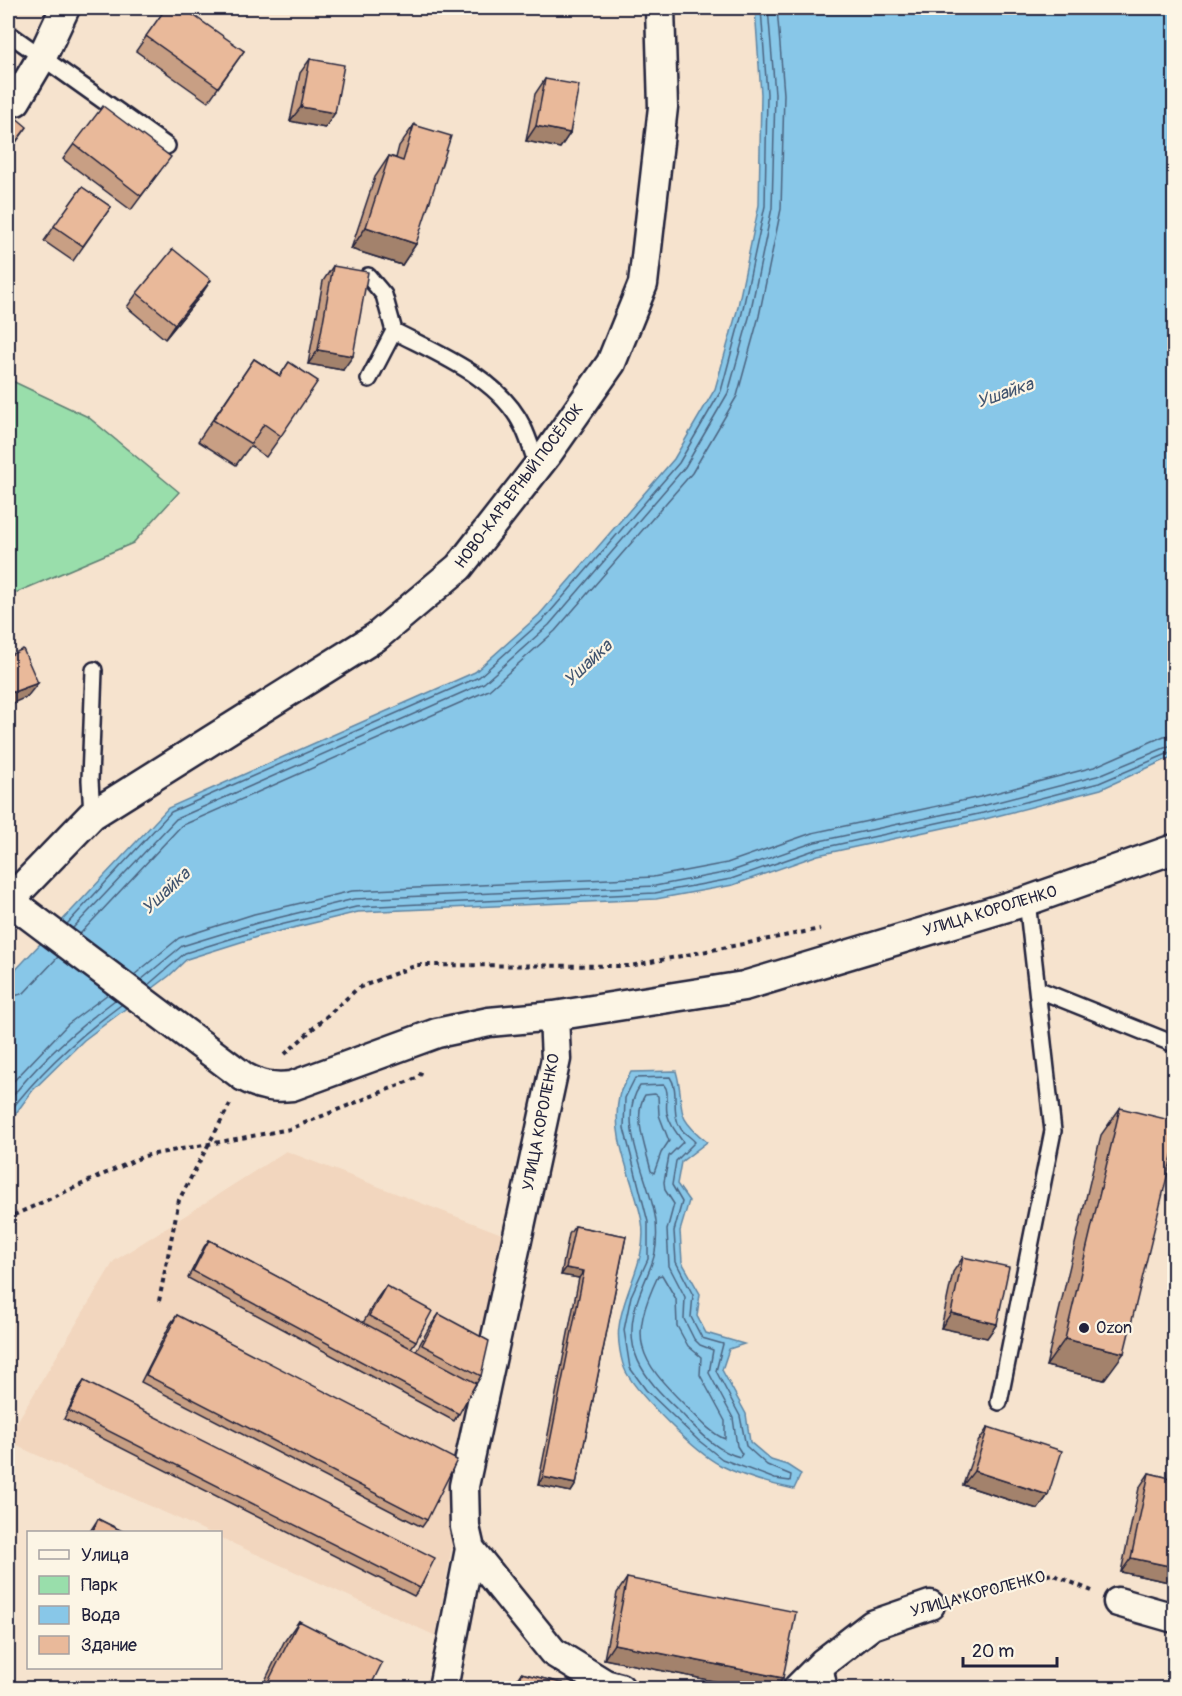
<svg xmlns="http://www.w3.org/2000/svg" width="1182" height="1696" font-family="Pangolin,sans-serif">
  <rect width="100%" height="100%" fill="#f6e3ce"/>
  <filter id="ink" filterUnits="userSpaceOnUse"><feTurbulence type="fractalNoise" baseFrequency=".0167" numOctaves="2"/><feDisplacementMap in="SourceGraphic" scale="12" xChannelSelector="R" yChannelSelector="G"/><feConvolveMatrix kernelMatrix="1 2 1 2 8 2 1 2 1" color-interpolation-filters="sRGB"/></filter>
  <g filter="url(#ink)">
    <!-- built -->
    <path fill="#f2d6be" d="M 286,1151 L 507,1236 L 436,1636 L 221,1538 L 220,1532 L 208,1532 L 8,1442 L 8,1437 L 114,1261 Z"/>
    <!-- green -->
    <path fill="#99deab" stroke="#5e8073" stroke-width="1.5" d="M 8,379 L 88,417 L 179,492 L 133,543 L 8,596 Z"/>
    <!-- water -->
    <path fill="#88c7e8" stroke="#5f85a3" stroke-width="1.5" d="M 755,8 L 1174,8 L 1174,756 L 1101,789 L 985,819 L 818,855 L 733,885 L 656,899 L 358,912 L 260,936 L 187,959 L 169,976 L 84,1040 L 33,1090 L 8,1124 L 8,978 L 168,808 L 475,672 L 539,615 L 674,459 L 715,389 L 737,311 L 759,205 L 761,94 Z
      M 676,1071 C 687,1110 670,1112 707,1142 L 681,1162 L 677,1184 L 689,1201 L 680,1231 L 682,1262 L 700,1294 L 697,1316 L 706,1333 L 744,1344 L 729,1349 L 722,1370 L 746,1414 L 750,1442 L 771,1460 L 787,1465 L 801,1474 L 794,1489 C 769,1484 742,1476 720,1465 C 695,1452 640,1397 626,1372 C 621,1362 617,1339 619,1327 C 623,1291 648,1260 642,1222 C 635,1182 610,1139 619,1097 C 620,1089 627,1080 631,1072 Z"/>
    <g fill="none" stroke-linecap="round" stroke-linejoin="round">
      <!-- shore -->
      <path stroke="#4b6480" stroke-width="1.5" d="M 67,924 L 171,812 L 479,677 L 544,619 L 679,463 L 721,391 L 742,313 L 765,206 L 767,94 L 761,8
        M 73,928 L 176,819 L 484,683 L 549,625 L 685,467 L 728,393 L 750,314 L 772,208 L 775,94 L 768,8
        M 80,934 L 181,826 L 489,690 L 555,631 L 692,473 L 737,396 L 759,316 L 781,209 L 784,94 L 777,8
        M 134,975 L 179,938 L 254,914 L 352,891 L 653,877 L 727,863 L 812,833 L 980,797 L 1094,767 L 1164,736 L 1174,735
        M 141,980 L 182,946 L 257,923 L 354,899 L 655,886 L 729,872 L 815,842 L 982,806 L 1097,776 L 1174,744
        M 148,985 L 185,953 L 259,930 L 356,907 L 655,893 L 731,879 L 817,849 L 983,813 L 1099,783 L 1174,751
        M 8,998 L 24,993 L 58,957
        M 670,1077 C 680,1091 670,1113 681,1129 C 685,1134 691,1137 695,1142 L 676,1161 L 672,1185 L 682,1202 L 674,1231 L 676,1262 L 693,1295 L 691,1317 L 702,1338 L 723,1344 L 716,1371 L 740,1416 L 746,1446 L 767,1465 L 791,1475 L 790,1481 L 775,1479 L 722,1459 L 698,1440 L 646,1390 L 630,1368 L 624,1330 L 631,1296 L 648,1259 L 648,1222 L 624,1128 L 625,1098 L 635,1078 Z
        M 664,1085 C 670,1092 665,1103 667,1113 C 670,1125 676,1132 683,1142 L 669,1156 L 664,1182 L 665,1190 L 674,1204 L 667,1230 L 669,1266 L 685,1297 L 684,1319 L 694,1339 L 700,1345 L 713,1350 L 709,1373 L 733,1418 L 737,1446 L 742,1454 L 740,1457 C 715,1451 697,1429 679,1411 C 643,1377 619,1349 639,1296 C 650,1266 659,1257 656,1222 C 652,1183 614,1122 640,1086 Z
        M 8,1087 L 68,1024 L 108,994
        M 655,1094 L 658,1096 L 659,1115 L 669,1141 L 661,1153 L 654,1173 L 651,1171 C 646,1149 632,1115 645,1095 Z
        M 8,1102 C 38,1062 75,1030 115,1000
        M 8,1114 C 40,1071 78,1037 121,1005
        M 662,1275 L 676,1299 L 677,1326 L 688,1346 L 701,1357 L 700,1375 L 725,1421 L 725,1439 C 710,1433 697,1417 686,1406 C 638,1359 628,1340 658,1276 Z"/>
      <!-- lane casing -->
      <g stroke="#22223b" stroke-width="20">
        <path id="lane" d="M 8,33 L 167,146
          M 368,276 L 384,295 L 394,331 L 369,379
          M 394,331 C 438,354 500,378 523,427 C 529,439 533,454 538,467
          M 92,815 L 90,780 L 94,670
          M 1037,989 L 1174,1044
          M 999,1402 L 1053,1131 L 1027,901
          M 824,1662 L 829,1688"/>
      </g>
      <!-- street casing -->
      <g stroke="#22223b" stroke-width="33">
        <path id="street" d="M 16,101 L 42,57 L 65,8
          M 12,898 L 22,910 L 244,1077 C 261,1086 273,1088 292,1086 L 437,1033 L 489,1022 L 554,1016 L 744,986 L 1027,901 L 1174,849
          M 8,902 L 92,815 L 376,637 L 459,567 L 548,453 L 611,363 L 643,284 L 663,107 L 660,8
          M 554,1016 L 556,1059 L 464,1486 L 465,1527 L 470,1549 L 553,1652 L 605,1684 L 620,1688
          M 1118,1602 L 1174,1618
          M 443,1688 L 470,1549
          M 798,1688 L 824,1662 L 872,1625 L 930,1605"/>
      </g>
      <!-- path -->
      <path stroke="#22223b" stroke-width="4" stroke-dasharray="4.5 4.5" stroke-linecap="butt" d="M 285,1054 L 358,988 L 417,965 L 630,966 L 820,929
        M 8,1222 L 12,1216 L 144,1156 L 290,1129 L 419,1077 L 422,1070
        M 159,1301 L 179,1200 L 230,1104
        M 959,1597 L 1052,1574 L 1092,1591"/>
      <!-- lane -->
      <use href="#lane" stroke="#fcf5e5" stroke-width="15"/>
      <!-- street -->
      <use href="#street" stroke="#fcf5e5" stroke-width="28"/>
    </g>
    <!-- wall -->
    <path fill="#c89f84" stroke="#22223b" stroke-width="1.5" d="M 166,8 L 244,51 L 208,102 L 136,51 Z
      M 310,59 L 325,128 L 290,121 L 300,73 Z
      M 545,79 L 570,133 L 560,148 L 526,141 L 535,94 Z
      M 414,125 L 416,244 L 402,265 L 351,249 L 375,177 L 389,156 L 396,158 L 399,146 Z
      M 74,144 L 160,171 L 131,210 L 63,159 Z
      M 82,187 L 111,207 L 73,261 L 44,241 Z
      M 333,266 L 343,370 L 308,364 L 323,281 Z
      M 137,293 L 201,295 L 165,339 L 127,307 Z
      M 254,359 L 280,376 L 289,362 L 281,436 L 266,457 L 250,446 L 236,465 L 198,441 Z
      M 1120,1108 L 1104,1380 L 1046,1366 L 1101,1135 Z
      M 575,1226 L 626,1236 L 576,1484 L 571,1492 L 538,1485 L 579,1278 L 561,1275 L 569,1234 Z
      M 209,1240 L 363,1323 L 376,1300 L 386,1286 L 416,1341 L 411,1348 L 416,1351 L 429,1328 L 439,1314 L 481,1376 L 454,1421 L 188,1278 L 204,1247 Z
      M 963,1257 L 997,1324 L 987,1338 L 941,1328 L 953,1272 Z
      M 177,1315 L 427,1520 L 422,1527 L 141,1382 L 171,1323 Z
      M 84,1381 L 420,1588 L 414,1596 L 64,1419 L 79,1388 Z
      M 988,1427 L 1048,1495 L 1038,1509 L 963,1485 L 978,1442 Z
      M 1149,1473 L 1174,1479 L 1174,1583 L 1121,1572 L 1139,1488 Z
      M 98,1519 L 126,1533 L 89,1533 Z
      M 627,1578 L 776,1689 L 753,1689 L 604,1659 L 617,1593 Z
      M 299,1621 L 369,1689 L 261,1689 L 284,1642 Z
      M 521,1673 L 585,1689 L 510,1689 Z"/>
    <!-- shaded-wall -->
    <path fill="#a3826c" stroke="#22223b" stroke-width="1.5" d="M 301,107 L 335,113 L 325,128 L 290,121 Z
      M 536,126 L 570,133 L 560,148 L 526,141 Z
      M 27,127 L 17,141 L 8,154 L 8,152 Z
      M 366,227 L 416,244 L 402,265 L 351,249 Z
      M 211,280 L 201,295 L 165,339 L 175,324 Z
      M 318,350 L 353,356 L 343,370 L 308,364 Z
      M 38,683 L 27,697 L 8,705 L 8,694 Z
      M 566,1268 L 584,1271 L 579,1278 L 561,1275 Z
      M 951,1313 L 997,1324 L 987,1338 L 941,1328 Z
      M 1065,1339 L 1124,1353 L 1104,1380 L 1046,1366 Z
      M 974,1471 L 1048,1495 L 1038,1509 L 963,1485 Z
      M 543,1477 L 576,1484 L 571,1492 L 538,1485 Z
      M 1131,1558 L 1174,1567 L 1174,1583 L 1121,1572 Z
      M 614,1644 L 783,1678 L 776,1689 L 753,1689 L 604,1659 Z"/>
    <!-- building -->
    <path fill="#e9b99a" stroke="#22223b" stroke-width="1.5" d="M 166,8 L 183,8 L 244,51 L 218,87 L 146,36 Z
      M 310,59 L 344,65 L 335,113 L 301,107 Z
      M 545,79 L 579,85 L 570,133 L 536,126 Z
      M 103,106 L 171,157 L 141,196 L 74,144 Z
      M 8,111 L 27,127 L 8,152 Z
      M 414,125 L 451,136 L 416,244 L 366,227 L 389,156 L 403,161 Z
      M 82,187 L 111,207 L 83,246 L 54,226 Z
      M 173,249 L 211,280 L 175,324 L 137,293 Z
      M 333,266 L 368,272 L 353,356 L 318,350 Z
      M 254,359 L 280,376 L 289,362 L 318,381 L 281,436 L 264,424 L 251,444 L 213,420 Z
      M 23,649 L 38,683 L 8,694 L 8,656 Z
      M 1120,1108 L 1174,1121 L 1174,1148 L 1124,1353 L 1065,1339 Z
      M 575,1226 L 626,1236 L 576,1484 L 543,1477 L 584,1271 L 566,1268 Z
      M 209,1240 L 476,1383 L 459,1414 L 193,1271 Z
      M 963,1257 L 1009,1267 L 997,1324 L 951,1313 Z
      M 386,1286 L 432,1311 L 416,1341 L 369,1316 Z
      M 439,1314 L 489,1341 L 481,1376 L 422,1345 Z
      M 177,1315 L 457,1460 L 427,1520 L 146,1375 Z
      M 84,1381 L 435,1558 L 420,1588 L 69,1411 Z
      M 988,1427 L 1062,1451 L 1048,1495 L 974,1471 Z
      M 1149,1473 L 1174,1479 L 1174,1567 L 1131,1558 Z
      M 98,1519 L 126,1533 L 92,1533 Z
      M 627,1578 L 796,1612 L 783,1678 L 614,1644 Z
      M 299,1621 L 382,1663 L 369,1689 L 265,1688 Z
      M 521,1673 L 585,1689 L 517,1689 Z"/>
  </g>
  <!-- markers -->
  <circle fill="#22223b" stroke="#fcf5e5" stroke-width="2" cx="1084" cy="1328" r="6"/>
  <g text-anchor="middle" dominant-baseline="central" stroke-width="4.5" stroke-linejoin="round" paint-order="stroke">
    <!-- street labels -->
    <g font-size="16" fill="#22223b" stroke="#fcf5e5">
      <text transform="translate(519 486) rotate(-53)">НОВО-КАРЬЕРНЫЙ ПОСЁЛОК</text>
      <text transform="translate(990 911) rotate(-17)">УЛИЦА КОРОЛЕНКО</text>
      <text transform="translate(541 1122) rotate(-79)">УЛИЦА КОРОЛЕНКО</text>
      <text transform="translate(978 1594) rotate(-15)">УЛИЦА КОРОЛЕНКО</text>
    </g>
    <!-- poi labels -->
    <g font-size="16" fill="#22223b" stroke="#fcf5e5" text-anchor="start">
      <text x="1096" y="1328">Ozon</text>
    </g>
    <!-- water labels -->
    <g font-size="18" font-style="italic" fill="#41546f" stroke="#fcf5e5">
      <text transform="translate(1005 393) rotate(-19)">Ушайка</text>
      <text transform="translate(588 663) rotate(-43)">Ушайка</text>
      <text transform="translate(166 891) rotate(-43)">Ушайка</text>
    </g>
  </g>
  <!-- margin -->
  <rect width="1182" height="1696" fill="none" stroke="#fcf5e5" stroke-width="30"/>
  <rect x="15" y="15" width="1152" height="1666" fill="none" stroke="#22223b" stroke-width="2" filter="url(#ink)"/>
  <!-- legend -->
  <rect x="27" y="1531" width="195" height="138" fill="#fcf5e5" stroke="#a5a1a1" stroke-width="1.5"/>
  <rect x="39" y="1550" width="30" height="9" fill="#fcf5e5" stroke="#a5a1a1" stroke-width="1.5"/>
  <text x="81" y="1561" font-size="18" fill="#22223b">Улица</text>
  <rect x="39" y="1576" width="30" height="18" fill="#99deab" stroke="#a5a1a1" stroke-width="1.5"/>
  <text x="81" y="1591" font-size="18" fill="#22223b">Парк</text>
  <rect x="39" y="1606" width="30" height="18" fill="#88c7e8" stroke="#a5a1a1" stroke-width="1.5"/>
  <text x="81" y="1621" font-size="18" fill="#22223b">Вода</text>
  <rect x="39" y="1636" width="30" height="18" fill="#e9b99a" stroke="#a5a1a1" stroke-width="1.5"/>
  <text x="81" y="1651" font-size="18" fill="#22223b">Здание</text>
  <!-- scale -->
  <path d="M963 1657v9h94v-9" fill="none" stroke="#22223b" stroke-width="3"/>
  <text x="972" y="1657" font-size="18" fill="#22223b" stroke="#fcf5e5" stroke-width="4.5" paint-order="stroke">20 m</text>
</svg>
